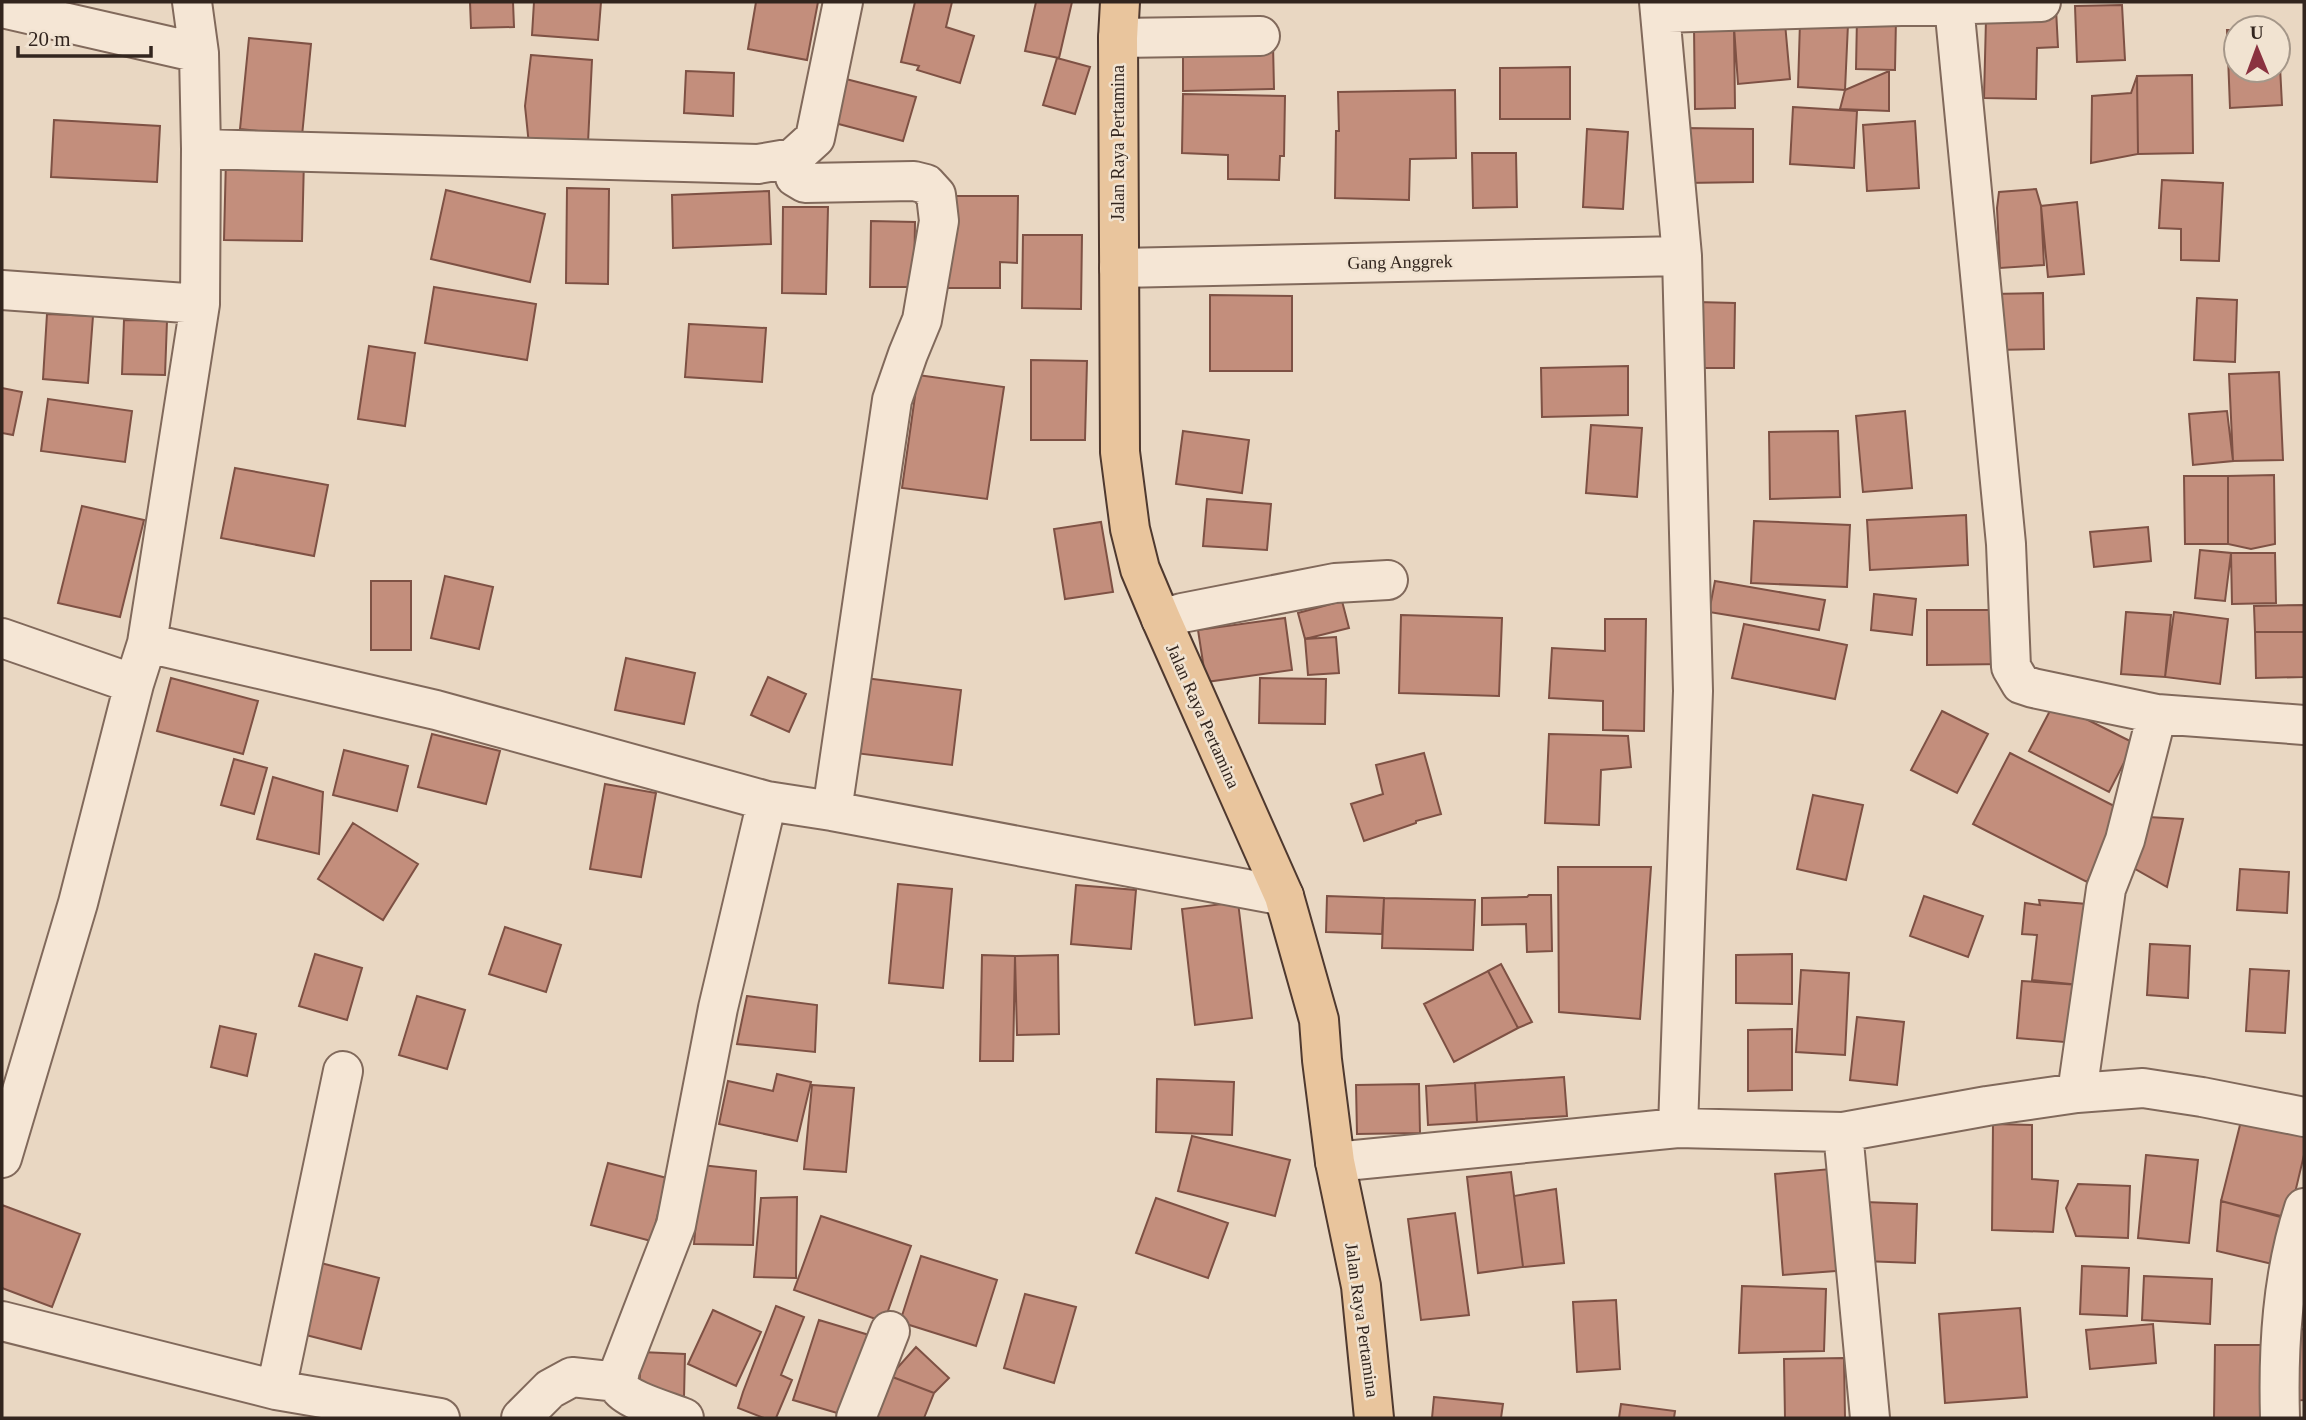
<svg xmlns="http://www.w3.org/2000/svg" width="2306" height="1420" font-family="Georgia,serif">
  <rect width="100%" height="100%" fill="#e9d7c2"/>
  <!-- building -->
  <path fill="#c38e7c" stroke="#7e5144" stroke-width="2" d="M 470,2 L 513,2 L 514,27 L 471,28 Z
    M 534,2 L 601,2 L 598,40 L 532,35 Z
    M 756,2 L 818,2 L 807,60 L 748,49 Z
    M 915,2 L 952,2 L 946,27 L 974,36 L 960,83 L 917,70 L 919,66 L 901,62 Z
    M 1036,2 L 1072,2 L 1059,58 L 1025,51 Z
    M 2122,5 L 2125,60 L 2077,62 L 2075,6 Z
    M 2056,9 L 2058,47 L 2037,48 L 2036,99 L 1984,98 L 1986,19 Z
    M 1857,17 L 1896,18 L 1895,70 L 1856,69 Z
    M 1800,22 L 1848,24 L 1845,90 L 1798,87 Z
    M 1785,23 L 1790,79 L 1738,84 L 1734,27 Z
    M 1694,27 L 1734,27 L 1735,108 L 1695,109 Z
    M 2278,28 L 2282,105 L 2230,108 L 2227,30 L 2236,30 L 2236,70 L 2278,70 Z
    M 249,38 L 311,44 L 302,136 L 240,129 Z
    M 1273,44 L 1274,89 L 1183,91 L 1183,45 Z
    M 531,55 L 592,60 L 588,143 L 529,145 L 525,106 Z
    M 1057,58 L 1090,67 L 1075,114 L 1043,105 Z
    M 1570,67 L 1570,119 L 1500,119 L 1500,68 Z
    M 686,71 L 734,73 L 733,116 L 684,113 Z
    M 1889,71 L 1889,111 L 1840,109 L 1845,90 Z
    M 2192,75 L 2193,153 L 2138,154 L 2137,76 Z
    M 2137,76 L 2138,154 L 2091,163 L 2092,96 L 2131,93 Z
    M 842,78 L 916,97 L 903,141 L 831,122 Z
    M 1455,90 L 1456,158 L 1410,159 L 1409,200 L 1335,198 L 1336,131 L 1339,131 L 1338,92 Z
    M 1183,94 L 1285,96 L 1284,156 L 1280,156 L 1279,180 L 1228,179 L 1228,155 L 1182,153 Z
    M 1793,107 L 1857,111 L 1854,168 L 1790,164 Z
    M 54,120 L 160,126 L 157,182 L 51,177 Z
    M 1915,121 L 1919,188 L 1867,191 L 1863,125 Z
    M 1685,128 L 1753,129 L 1753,182 L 1685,183 Z
    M 1587,129 L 1628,132 L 1623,209 L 1583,207 Z
    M 1472,153 L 1516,153 L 1517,207 L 1473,208 Z
    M 226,158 L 304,159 L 302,241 L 224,240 Z
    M 2162,180 L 2223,183 L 2219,261 L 2181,260 L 2181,229 L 2159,228 Z
    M 567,188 L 609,189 L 608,284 L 566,283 Z
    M 2036,189 L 2041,206 L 2044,265 L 2000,268 L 1997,208 L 1999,192 Z
    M 446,190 L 545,214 L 530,282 L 431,259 Z
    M 769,191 L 771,244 L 673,248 L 672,195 Z
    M 952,196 L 1018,196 L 1017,263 L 1000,262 L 1000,288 L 939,288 Z
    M 2077,202 L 2084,274 L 2048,277 L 2041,206 Z
    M 783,207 L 828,207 L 826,294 L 782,293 Z
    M 871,221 L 915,222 L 914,287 L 870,287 Z
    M 1023,235 L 1082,235 L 1081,309 L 1022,308 Z
    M 434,287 L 536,304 L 527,360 L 425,343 Z
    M 2043,293 L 2044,349 L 1992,350 L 1991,294 Z
    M 1210,295 L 1292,296 L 1292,371 L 1210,371 Z
    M 2197,298 L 2237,300 L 2235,362 L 2194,360 Z
    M 1697,302 L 1735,303 L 1734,368 L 1697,368 Z
    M 47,314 L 93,316 L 88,383 L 43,379 Z
    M 124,320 L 167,321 L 165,375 L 122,374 Z
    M 689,324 L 766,328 L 762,382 L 685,377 Z
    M 369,346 L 415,353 L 405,426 L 358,419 Z
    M 1031,360 L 1087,361 L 1085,440 L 1031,440 Z
    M 1628,366 L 1628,415 L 1542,417 L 1541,368 Z
    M 2279,372 L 2283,460 L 2233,461 L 2229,374 Z
    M 918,375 L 1004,387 L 987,499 L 902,488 Z
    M 2,388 L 22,392 L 13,435 L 2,433 Z
    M 48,399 L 132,411 L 125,462 L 41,451 Z
    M 1905,411 L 1912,488 L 1863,492 L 1856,416 Z
    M 2227,411 L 2233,461 L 2193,465 L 2189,414 Z
    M 1591,425 L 1642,428 L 1637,497 L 1586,493 Z
    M 1183,431 L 1249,440 L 1242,493 L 1176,484 Z
    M 1838,431 L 1840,497 L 1770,499 L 1769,432 Z
    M 235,468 L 328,485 L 314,556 L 221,538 Z
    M 2274,475 L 2275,544 L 2251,549 L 2228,544 L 2228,476 Z
    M 2184,476 L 2228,476 L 2228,544 L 2185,544 Z
    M 1207,499 L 1271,504 L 1267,550 L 1203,546 Z
    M 82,506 L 144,520 L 120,617 L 58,603 Z
    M 1966,515 L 1968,565 L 1870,570 L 1867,520 Z
    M 1754,521 L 1850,525 L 1847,587 L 1751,583 Z
    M 1101,522 L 1113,592 L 1065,599 L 1054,529 Z
    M 2148,527 L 2151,561 L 2094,567 L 2090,532 Z
    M 2200,550 L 2231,553 L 2225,601 L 2195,598 Z
    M 2231,553 L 2275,553 L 2276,603 L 2232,604 Z
    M 445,576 L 493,587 L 479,649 L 431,638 Z
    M 371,581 L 411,581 L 411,650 L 371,650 Z
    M 1715,581 L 1825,600 L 1819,630 L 1709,612 Z
    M 1874,594 L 1916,599 L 1912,635 L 1871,630 Z
    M 1342,601 L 1349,628 L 1305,639 L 1298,613 Z
    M 2304,605 L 2304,632 L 2255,632 L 2254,606 Z
    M 1927,610 L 2004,610 L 2005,664 L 1927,665 Z
    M 2126,612 L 2171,615 L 2165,677 L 2121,674 Z
    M 2174,612 L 2228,619 L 2220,684 L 2165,677 Z
    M 1401,615 L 1502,618 L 1499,696 L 1399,693 Z
    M 1285,618 L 1292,670 L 1206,682 L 1198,630 Z
    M 1605,619 L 1646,619 L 1644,731 L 1603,730 L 1603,701 L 1549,698 L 1552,648 L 1605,651 Z
    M 1744,624 L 1847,645 L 1835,699 L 1732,678 Z
    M 2255,632 L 2304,632 L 2304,677 L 2256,678 Z
    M 1336,637 L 1339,673 L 1308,675 L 1305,639 Z
    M 626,658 L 695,673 L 684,724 L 615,710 Z
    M 768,677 L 806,694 L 789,732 L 751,715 Z
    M 171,678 L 258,701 L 243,754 L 157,731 Z
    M 865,678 L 961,690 L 952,765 L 855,753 Z
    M 1260,678 L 1326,679 L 1325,724 L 1259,723 Z
    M 2054,703 L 2134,743 L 2109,792 L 2029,751 Z
    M 1942,711 L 1988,734 L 1957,793 L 1911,770 Z
    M 432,734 L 500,751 L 486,804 L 418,787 Z
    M 1549,734 L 1628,736 L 1631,767 L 1601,770 L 1599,825 L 1545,823 Z
    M 344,750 L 408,766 L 397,811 L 333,795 Z
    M 1424,753 L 1441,814 L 1416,821 L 1416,823 L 1364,841 L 1351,804 L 1383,794 L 1376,765 Z
    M 2010,753 L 2124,811 L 2087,882 L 1973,824 Z
    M 234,759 L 267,768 L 254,814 L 221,805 Z
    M 273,777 L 323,792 L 319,854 L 257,839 Z
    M 605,784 L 656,793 L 641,877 L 590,869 Z
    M 1813,795 L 1863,805 L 1846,880 L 1797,869 Z
    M 2148,817 L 2183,819 L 2167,887 L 2123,862 Z
    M 353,823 L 418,864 L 383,920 L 318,879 Z
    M 1558,867 L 1651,867 L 1640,1019 L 1559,1012 Z
    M 2240,869 L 2289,872 L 2287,913 L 2237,910 Z
    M 898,884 L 952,889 L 943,988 L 889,983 Z
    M 1076,885 L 1136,890 L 1131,949 L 1071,944 Z
    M 1529,895 L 1551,895 L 1552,951 L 1527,952 L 1526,924 L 1482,925 L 1482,898 L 1527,897 Z
    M 1327,896 L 1384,898 L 1382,934 L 1326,932 Z
    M 1924,896 L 1983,916 L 1968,957 L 1910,936 Z
    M 1384,898 L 1475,900 L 1473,950 L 1382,948 Z
    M 2039,900 L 2087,904 L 2080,985 L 2032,980 L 2037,935 L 2022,934 L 2025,903 L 2040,905 Z
    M 1238,902 L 1252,1018 L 1195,1025 L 1182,909 Z
    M 505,927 L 561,945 L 546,992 L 489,974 Z
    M 2150,944 L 2190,946 L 2188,998 L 2147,995 Z
    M 315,954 L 362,968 L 347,1020 L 299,1006 Z
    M 1792,954 L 1792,1004 L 1736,1003 L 1736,955 Z
    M 982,955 L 1015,956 L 1013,1061 L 980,1061 Z
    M 1058,955 L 1059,1034 L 1017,1035 L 1015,956 Z
    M 1501,964 L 1532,1022 L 1518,1028 L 1488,971 Z
    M 2250,969 L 2289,971 L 2285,1033 L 2246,1031 Z
    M 1801,970 L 1849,973 L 1845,1055 L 1796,1052 Z
    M 1488,971 L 1518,1028 L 1454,1062 L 1424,1004 Z
    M 2022,981 L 2080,985 L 2076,1043 L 2017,1038 Z
    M 417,996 L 465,1010 L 447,1069 L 399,1055 Z
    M 747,996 L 817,1005 L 815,1052 L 737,1044 Z
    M 1857,1017 L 1904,1022 L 1897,1085 L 1850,1080 Z
    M 220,1026 L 256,1034 L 247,1076 L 211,1067 Z
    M 1792,1029 L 1792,1090 L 1748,1091 L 1748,1030 Z
    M 777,1074 L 811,1082 L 797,1141 L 719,1124 L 728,1081 L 773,1091 Z
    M 1564,1077 L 1567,1116 L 1477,1122 L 1475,1083 Z
    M 1157,1079 L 1234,1082 L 1232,1135 L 1156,1132 Z
    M 1475,1083 L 1477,1122 L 1428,1125 L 1426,1086 Z
    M 1419,1084 L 1420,1133 L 1357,1134 L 1356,1085 Z
    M 812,1085 L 854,1088 L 846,1172 L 804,1169 Z
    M 2243,1113 L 2304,1128 L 2304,1155 L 2289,1218 L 2221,1201 Z
    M 1993,1124 L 2032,1125 L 2032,1179 L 2058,1181 L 2053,1232 L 1992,1230 Z
    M 1192,1136 L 1290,1160 L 1275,1216 L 1178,1191 Z
    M 2146,1155 L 2198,1160 L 2189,1243 L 2138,1238 Z
    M 608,1163 L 667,1178 L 651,1241 L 591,1225 Z
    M 701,1165 L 756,1171 L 753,1245 L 694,1244 Z
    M 1842,1168 L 1849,1270 L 1783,1275 L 1775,1174 Z
    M 1511,1172 L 1523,1267 L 1478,1273 L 1467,1177 Z
    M 2078,1184 L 2130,1186 L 2128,1238 L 2076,1236 L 2066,1208 Z
    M 1556,1189 L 1564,1263 L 1523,1267 L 1514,1196 Z
    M 797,1197 L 796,1278 L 754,1277 L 761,1198 Z
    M 1156,1198 L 1228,1223 L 1208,1278 L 1136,1253 Z
    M 2221,1201 L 2288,1219 L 2285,1267 L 2217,1251 Z
    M 1865,1202 L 1917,1204 L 1915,1263 L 1863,1261 Z
    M 2,1205 L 80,1234 L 52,1307 L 2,1288 Z
    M 1455,1213 L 1469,1315 L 1421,1320 L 1408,1219 Z
    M 821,1216 L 911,1246 L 884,1322 L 794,1290 Z
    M 921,1256 L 997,1280 L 976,1346 L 900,1322 Z
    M 317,1262 L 379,1278 L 361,1349 L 298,1333 Z
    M 2082,1266 L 2129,1268 L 2127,1316 L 2080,1314 Z
    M 2144,1276 L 2212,1279 L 2210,1324 L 2142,1320 Z
    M 1742,1286 L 1826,1289 L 1824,1351 L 1739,1353 Z
    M 1025,1294 L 1076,1307 L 1054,1383 L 1004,1368 Z
    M 1616,1300 L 1620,1369 L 1577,1372 L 1573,1302 Z
    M 776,1306 L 804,1317 L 781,1375 L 792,1380 L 776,1418 L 764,1418 L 738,1408 L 743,1392 Z
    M 2020,1308 L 2027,1397 L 1945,1403 L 1939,1314 Z
    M 713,1310 L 761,1332 L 736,1386 L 688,1364 Z
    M 819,1320 L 869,1335 L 844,1415 L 793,1400 Z
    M 2153,1324 L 2156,1363 L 2090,1369 L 2086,1330 Z
    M 2304,1329 L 2304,1400 L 2287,1401 L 2282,1330 Z
    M 2215,1345 L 2265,1345 L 2265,1418 L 2214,1418 Z
    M 916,1347 L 949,1378 L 934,1393 L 890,1376 Z
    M 641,1352 L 685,1354 L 684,1397 L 639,1396 Z
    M 1844,1358 L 1845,1418 L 1785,1418 L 1784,1359 Z
    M 890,1376 L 934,1393 L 924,1418 L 870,1418 Z
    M 1434,1397 L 1503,1404 L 1501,1418 L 1432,1418 Z
    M 1621,1404 L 1675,1411 L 1674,1418 L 1619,1418 Z"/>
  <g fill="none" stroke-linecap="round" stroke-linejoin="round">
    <!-- minor casing -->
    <g stroke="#81695b" stroke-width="42">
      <path id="minor" d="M 1659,2 L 1682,256 L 1693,691 L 1678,1128
        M 1954,5 L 2006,544 L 2011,667 L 2021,684 L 2033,688 L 2157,714 L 2304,725
        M 2,8 L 199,53
        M 1660,13 L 2041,2
        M 1118,38 L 1260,36
        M 201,149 L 758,164 L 793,158 L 815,138 L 843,2
        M 793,158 L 795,177 L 805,183 L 914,181 L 926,184 L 936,195 L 939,221 L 922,320 L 908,354 L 892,400 L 832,811
        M 1119,268 L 1682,256
        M 2,290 L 200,304
        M 1161,619 L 1182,613 L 1335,583 L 1388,580
        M 2,638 L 134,684
        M 147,643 L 436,710 L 767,801 L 832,811 L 1284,896
        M 2077,1093 L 2106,889 L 2125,840 L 2157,714
        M 1843,1132 L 1870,1418
        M 2,1158 L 78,903 L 134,684 L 147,643 L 200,304 L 201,149 L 199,53 L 192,2
        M 1335,1162 L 1678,1128 L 1843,1132 L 1987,1106 L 2077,1093 L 2143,1088 L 2202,1097 L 2304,1117
        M 2,1321 L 276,1390 L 440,1418
        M 276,1390 L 343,1071
        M 521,1418 L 550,1389 L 572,1377 L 618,1382
        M 684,1418 C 670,1412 626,1400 619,1387 C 617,1382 619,1376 620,1370 L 676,1225 L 718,1008 L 767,801
        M 856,1418 L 890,1331
        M 2280,1418 C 2278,1347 2282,1276 2304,1208"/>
    </g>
    <!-- major casing -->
    <g stroke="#4f392f" stroke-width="42">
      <path id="major" d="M 1120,2 L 1118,38 L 1120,452 L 1130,529 L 1140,569 L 1161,619 L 1284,896 L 1319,1020 L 1322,1060 L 1335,1162 L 1361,1286 L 1374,1418"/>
    </g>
    <!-- minor -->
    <use href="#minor" stroke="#f5e6d5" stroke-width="38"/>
    <!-- major -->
    <use href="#major" stroke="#e9c59d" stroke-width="38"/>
  </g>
  <g text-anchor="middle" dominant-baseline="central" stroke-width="5" stroke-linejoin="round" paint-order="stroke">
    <!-- street labels -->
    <g font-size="18" fill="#32251e" stroke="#f1e3d1">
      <text transform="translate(1118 143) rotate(-90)">Jalan Raya Pertamina</text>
      <text transform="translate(1400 262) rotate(-1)">Gang Anggrek</text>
      <text transform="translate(1203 716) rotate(66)">Jalan Raya Pertamina</text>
      <text transform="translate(1362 1320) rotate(82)">Jalan Raya Pertamina</text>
    </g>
  </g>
  <!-- border -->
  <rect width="2306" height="1420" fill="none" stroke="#32251e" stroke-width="7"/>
  <!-- north arrow -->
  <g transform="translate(2257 49) rotate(359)"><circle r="33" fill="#f1e3d1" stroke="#a59789" stroke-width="2"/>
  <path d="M0-5L12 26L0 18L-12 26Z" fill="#8a3240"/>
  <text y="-10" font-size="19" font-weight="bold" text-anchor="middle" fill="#32251e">U</text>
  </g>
  <!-- scale -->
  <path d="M18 46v10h133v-10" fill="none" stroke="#32251e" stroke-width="3.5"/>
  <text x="28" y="46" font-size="21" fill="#32251e" stroke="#f1e3d1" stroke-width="5" paint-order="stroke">20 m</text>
</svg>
